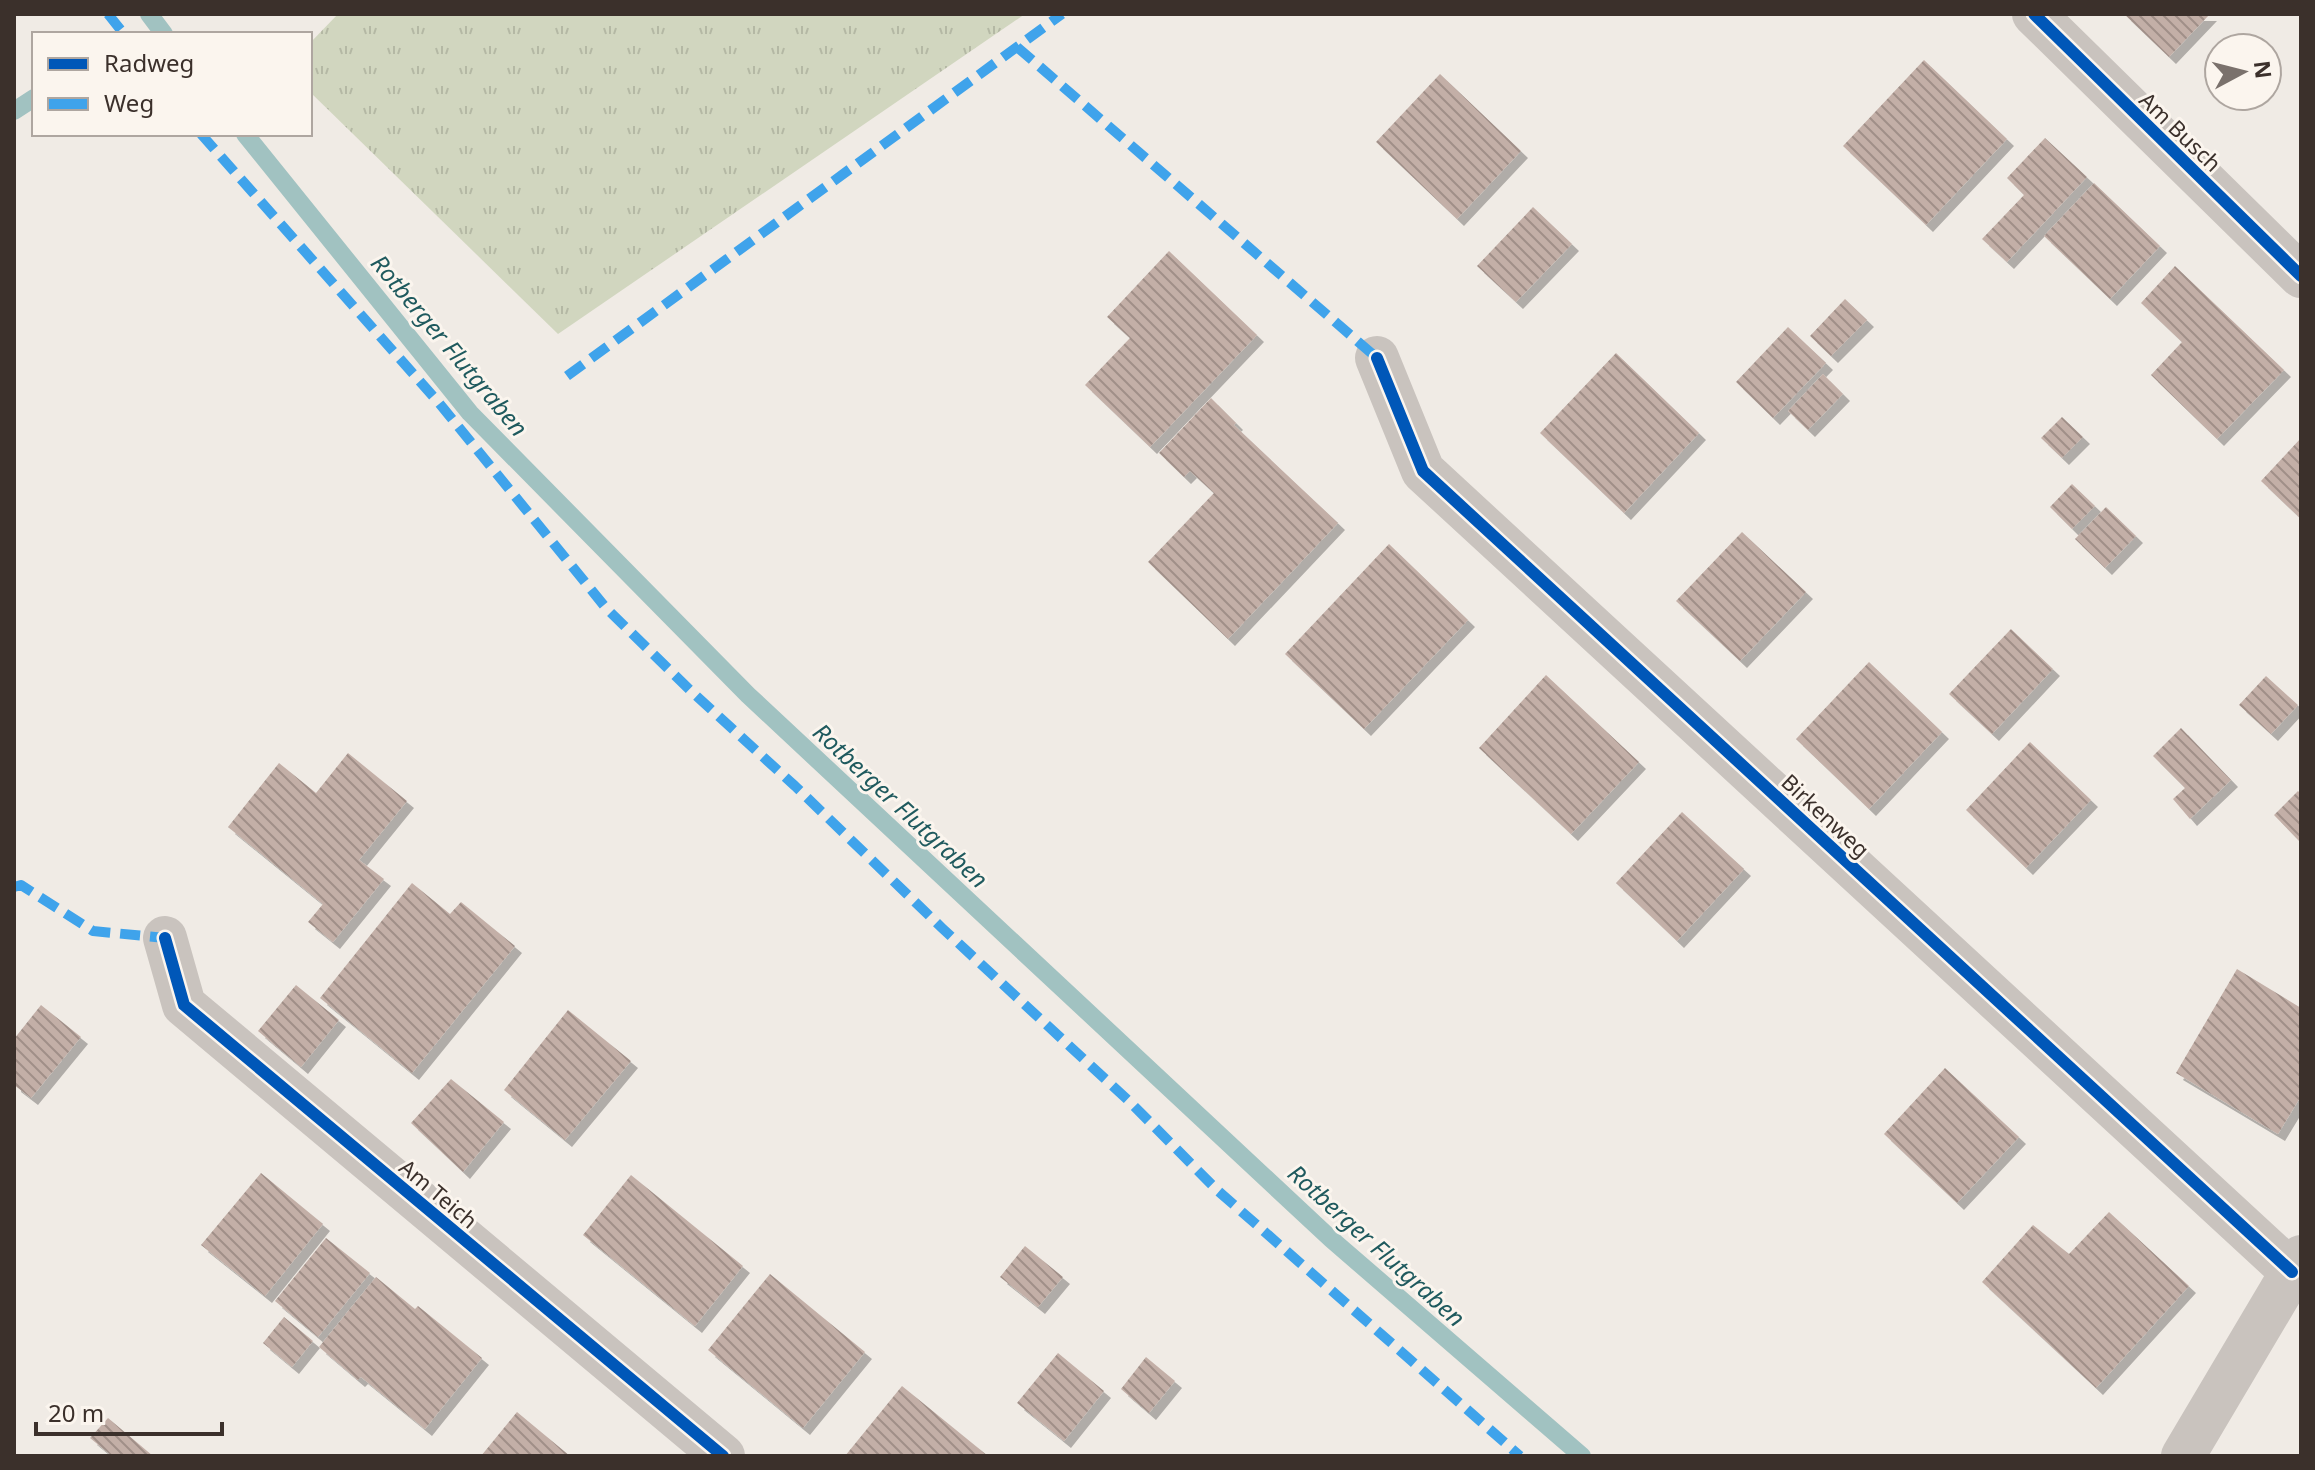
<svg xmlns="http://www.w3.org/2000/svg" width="2315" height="1470" font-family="'Noto Sans',sans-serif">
  <defs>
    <pattern id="grass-tufts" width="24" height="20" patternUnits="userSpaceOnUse" patternTransform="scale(2)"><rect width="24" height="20" fill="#d1d6bf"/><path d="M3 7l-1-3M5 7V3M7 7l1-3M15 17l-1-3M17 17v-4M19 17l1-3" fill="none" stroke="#b4b8a4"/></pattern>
    <pattern id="building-back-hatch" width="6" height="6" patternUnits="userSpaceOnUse" patternTransform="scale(2)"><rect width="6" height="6" fill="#c3afa7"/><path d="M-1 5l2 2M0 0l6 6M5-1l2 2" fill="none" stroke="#a08f88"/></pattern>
    <filter id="shadow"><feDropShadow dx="7" dy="7" stdDeviation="0" flood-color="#0004"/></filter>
  </defs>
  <rect width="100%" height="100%" fill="#f0ebe5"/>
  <!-- grass -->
  <path fill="url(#grass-tufts)" d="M 338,14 L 1025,14 L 558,334 L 310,92 L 310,43 Z"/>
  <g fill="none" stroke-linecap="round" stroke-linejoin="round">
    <!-- stream -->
    <path stroke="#a1c2c1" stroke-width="18" d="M 149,14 L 164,34
      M 14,111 L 34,98
      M 245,134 L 470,413 L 748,695 L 1331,1239 L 1582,1456"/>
  </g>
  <!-- building -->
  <path fill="url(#building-back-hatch)" filter="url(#shadow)" d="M 2124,14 L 2210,14 L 2169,57 Z
    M 1924,60 L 2007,139 L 1926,225 L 1843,146 Z
    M 1440,74 L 1521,151 L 1457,219 L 1376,142 Z
    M 2045,138 L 2087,177 L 2007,262 L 1982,239 L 2024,195 L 2007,178 Z
    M 2094,183 L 2160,246 L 2110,299 L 2044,236 Z
    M 1533,207 L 1572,244 L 1516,302 L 1477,266 Z
    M 1169,251 L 1257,335 L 1150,447 L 1085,385 L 1130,338 L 1107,317 Z
    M 2175,266 L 2284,370 L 2217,439 L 2151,375 L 2182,342 L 2141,303 Z
    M 1845,299 L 1867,320 L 1831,356 L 1810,336 Z
    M 1788,327 L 1826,363 L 1773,418 L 1736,382 Z
    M 1616,353 L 1699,433 L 1624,513 L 1540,433 Z
    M 1823,374 L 1843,394 L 1808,430 L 1788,411 Z
    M 1211,398 L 1236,423 L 1234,425 L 1338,523 L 1228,639 L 1148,562 L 1214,493 L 1190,471 L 1184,477 L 1159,453 Z
    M 2062,417 L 2083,437 L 2062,458 L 2041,438 Z
    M 2301,438 L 2301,519 L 2261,481 Z
    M 2072,484 L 2095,506 L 2072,529 L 2050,507 Z
    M 2106,507 L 2136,536 L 2105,568 L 2075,539 Z
    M 1742,532 L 1806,592 L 1740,661 L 1676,601 Z
    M 1389,544 L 1468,620 L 1364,729 L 1285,654 Z
    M 2011,629 L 2053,669 L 1992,734 L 1949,694 Z
    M 1869,662 L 1942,732 L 1869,809 L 1796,739 Z
    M 1546,675 L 1639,762 L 1571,834 L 1479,748 Z
    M 2266,676 L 2298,705 L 2271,734 L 2239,705 Z
    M 2181,728 L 2231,780 L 2190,819 L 2173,799 L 2185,788 L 2153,756 Z
    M 2030,742 L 2091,800 L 2026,868 L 1966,810 Z
    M 348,753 L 407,801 L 359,860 L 384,879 L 333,942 L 308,922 L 323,904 L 228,827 L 279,763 L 316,793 Z
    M 2298,791 L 2301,794 L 2301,843 L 2274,815 Z
    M 1682,812 L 1744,869 L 1677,941 L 1616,883 Z
    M 412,883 L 450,914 L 461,902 L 515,946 L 412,1073 L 320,998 Z
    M 2237,969 L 2301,1008 L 2301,1096 L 2278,1134 L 2176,1073 Z
    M 296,985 L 339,1020 L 301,1067 L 258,1031 Z
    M 41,1005 L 81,1037 L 31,1098 L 14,1085 L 14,1039 Z
    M 568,1010 L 631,1061 L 565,1140 L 504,1090 Z
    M 1945,1068 L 2019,1137 L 1957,1203 L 1884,1134 Z
    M 451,1079 L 504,1122 L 463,1172 L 411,1123 Z
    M 261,1173 L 323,1224 L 265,1296 L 201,1245 Z
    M 631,1175 L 743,1266 L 695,1326 L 583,1235 Z
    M 2109,1212 L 2189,1286 L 2096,1388 L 1982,1282 L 2033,1225 L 2069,1254 Z
    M 326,1238 L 370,1273 L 318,1337 L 275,1301 Z
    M 1025,1246 L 1063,1277 L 1038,1307 L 1000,1277 Z
    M 770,1274 L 865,1352 L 803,1428 L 708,1350 Z
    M 376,1277 L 415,1309 L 418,1306 L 482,1358 L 425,1429 L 361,1377 L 358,1380 L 319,1347 Z
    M 284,1317 L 313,1341 L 292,1367 L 263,1343 Z
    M 1058,1353 L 1104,1391 L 1064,1441 L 1017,1403 Z
    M 1146,1357 L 1175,1381 L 1149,1413 L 1121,1389 Z
    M 902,1386 L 988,1456 L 845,1456 Z
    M 517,1412 L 570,1456 L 481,1456 Z
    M 108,1418 L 153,1456 L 112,1456 L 90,1438 Z"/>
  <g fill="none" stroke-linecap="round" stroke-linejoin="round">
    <!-- street -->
    <path stroke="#c9c3be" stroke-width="44" d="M 2034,14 L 2301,276
      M 1377,358 L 1423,471 L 2292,1272
      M 165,938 L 184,1005 L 723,1456
      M 2183,1456 L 2301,1257"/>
    <!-- quiet -->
    <path stroke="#3fa3eb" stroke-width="10" stroke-dasharray="20 10" stroke-linecap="butt" d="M 108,14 L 124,34
      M 1017,47 L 1377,358
      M 201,134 L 439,403 L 606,608 L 692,692 L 795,786 L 942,928 L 1130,1102 L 1217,1190 L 1520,1456
      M 567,376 L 1062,14
      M 14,887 L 21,885 L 93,931 L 165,938"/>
    <!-- cycleway casing -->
    <g stroke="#fbf5ee" stroke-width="17">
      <path id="cycleway" d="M 2034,14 L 2301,276
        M 1377,358 L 1423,471 L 2292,1272
        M 165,938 L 184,1005 L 723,1456"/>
    </g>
    <!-- cycleway -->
    <use href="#cycleway" stroke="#0057b8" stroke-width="12"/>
  </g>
  <g text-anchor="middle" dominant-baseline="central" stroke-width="6" stroke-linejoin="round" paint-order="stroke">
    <!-- street labels -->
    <g font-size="22" fill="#3b302b" stroke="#fbf5ee">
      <text transform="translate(2181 131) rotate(44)">Am Busch</text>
      <text transform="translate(1826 815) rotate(43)">Birkenweg</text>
      <text transform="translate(439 1193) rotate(40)">Am Teich</text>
    </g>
    <!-- water labels -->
    <g font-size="24" font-style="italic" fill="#1f5a5e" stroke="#fbf5ee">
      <text transform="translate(450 345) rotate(50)">Rotberger Flutgraben</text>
      <text transform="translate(901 805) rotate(43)">Rotberger Flutgraben</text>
      <text transform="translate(1377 1245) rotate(42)">Rotberger Flutgraben</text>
    </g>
  </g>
  <!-- border -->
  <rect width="2315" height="1470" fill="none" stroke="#3b302b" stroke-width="32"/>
  <!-- legend -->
  <rect x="32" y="32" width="280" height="104" fill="#fbf5ee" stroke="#aea6a0" stroke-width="2"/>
  <rect x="48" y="58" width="40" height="12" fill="#0057b8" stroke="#aea6a0" stroke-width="2"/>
  <text x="104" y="72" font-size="24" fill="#3b302b">Radweg</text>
  <rect x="48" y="98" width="40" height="12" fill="#3fa3eb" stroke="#aea6a0" stroke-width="2"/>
  <text x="104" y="112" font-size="24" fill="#3b302b">Weg</text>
  <!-- north arrow -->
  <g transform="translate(2243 72) rotate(83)"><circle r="38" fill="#fbf5ee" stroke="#aea6a0" stroke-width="2"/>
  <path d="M0-6L14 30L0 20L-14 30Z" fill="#7a716c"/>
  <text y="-12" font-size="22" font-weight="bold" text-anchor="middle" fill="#3b302b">N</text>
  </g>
  <!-- scale -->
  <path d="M36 1422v12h186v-12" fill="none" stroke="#3b302b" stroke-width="4"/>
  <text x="48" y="1422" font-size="24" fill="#3b302b" stroke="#fbf5ee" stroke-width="6" paint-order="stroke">20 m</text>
</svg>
